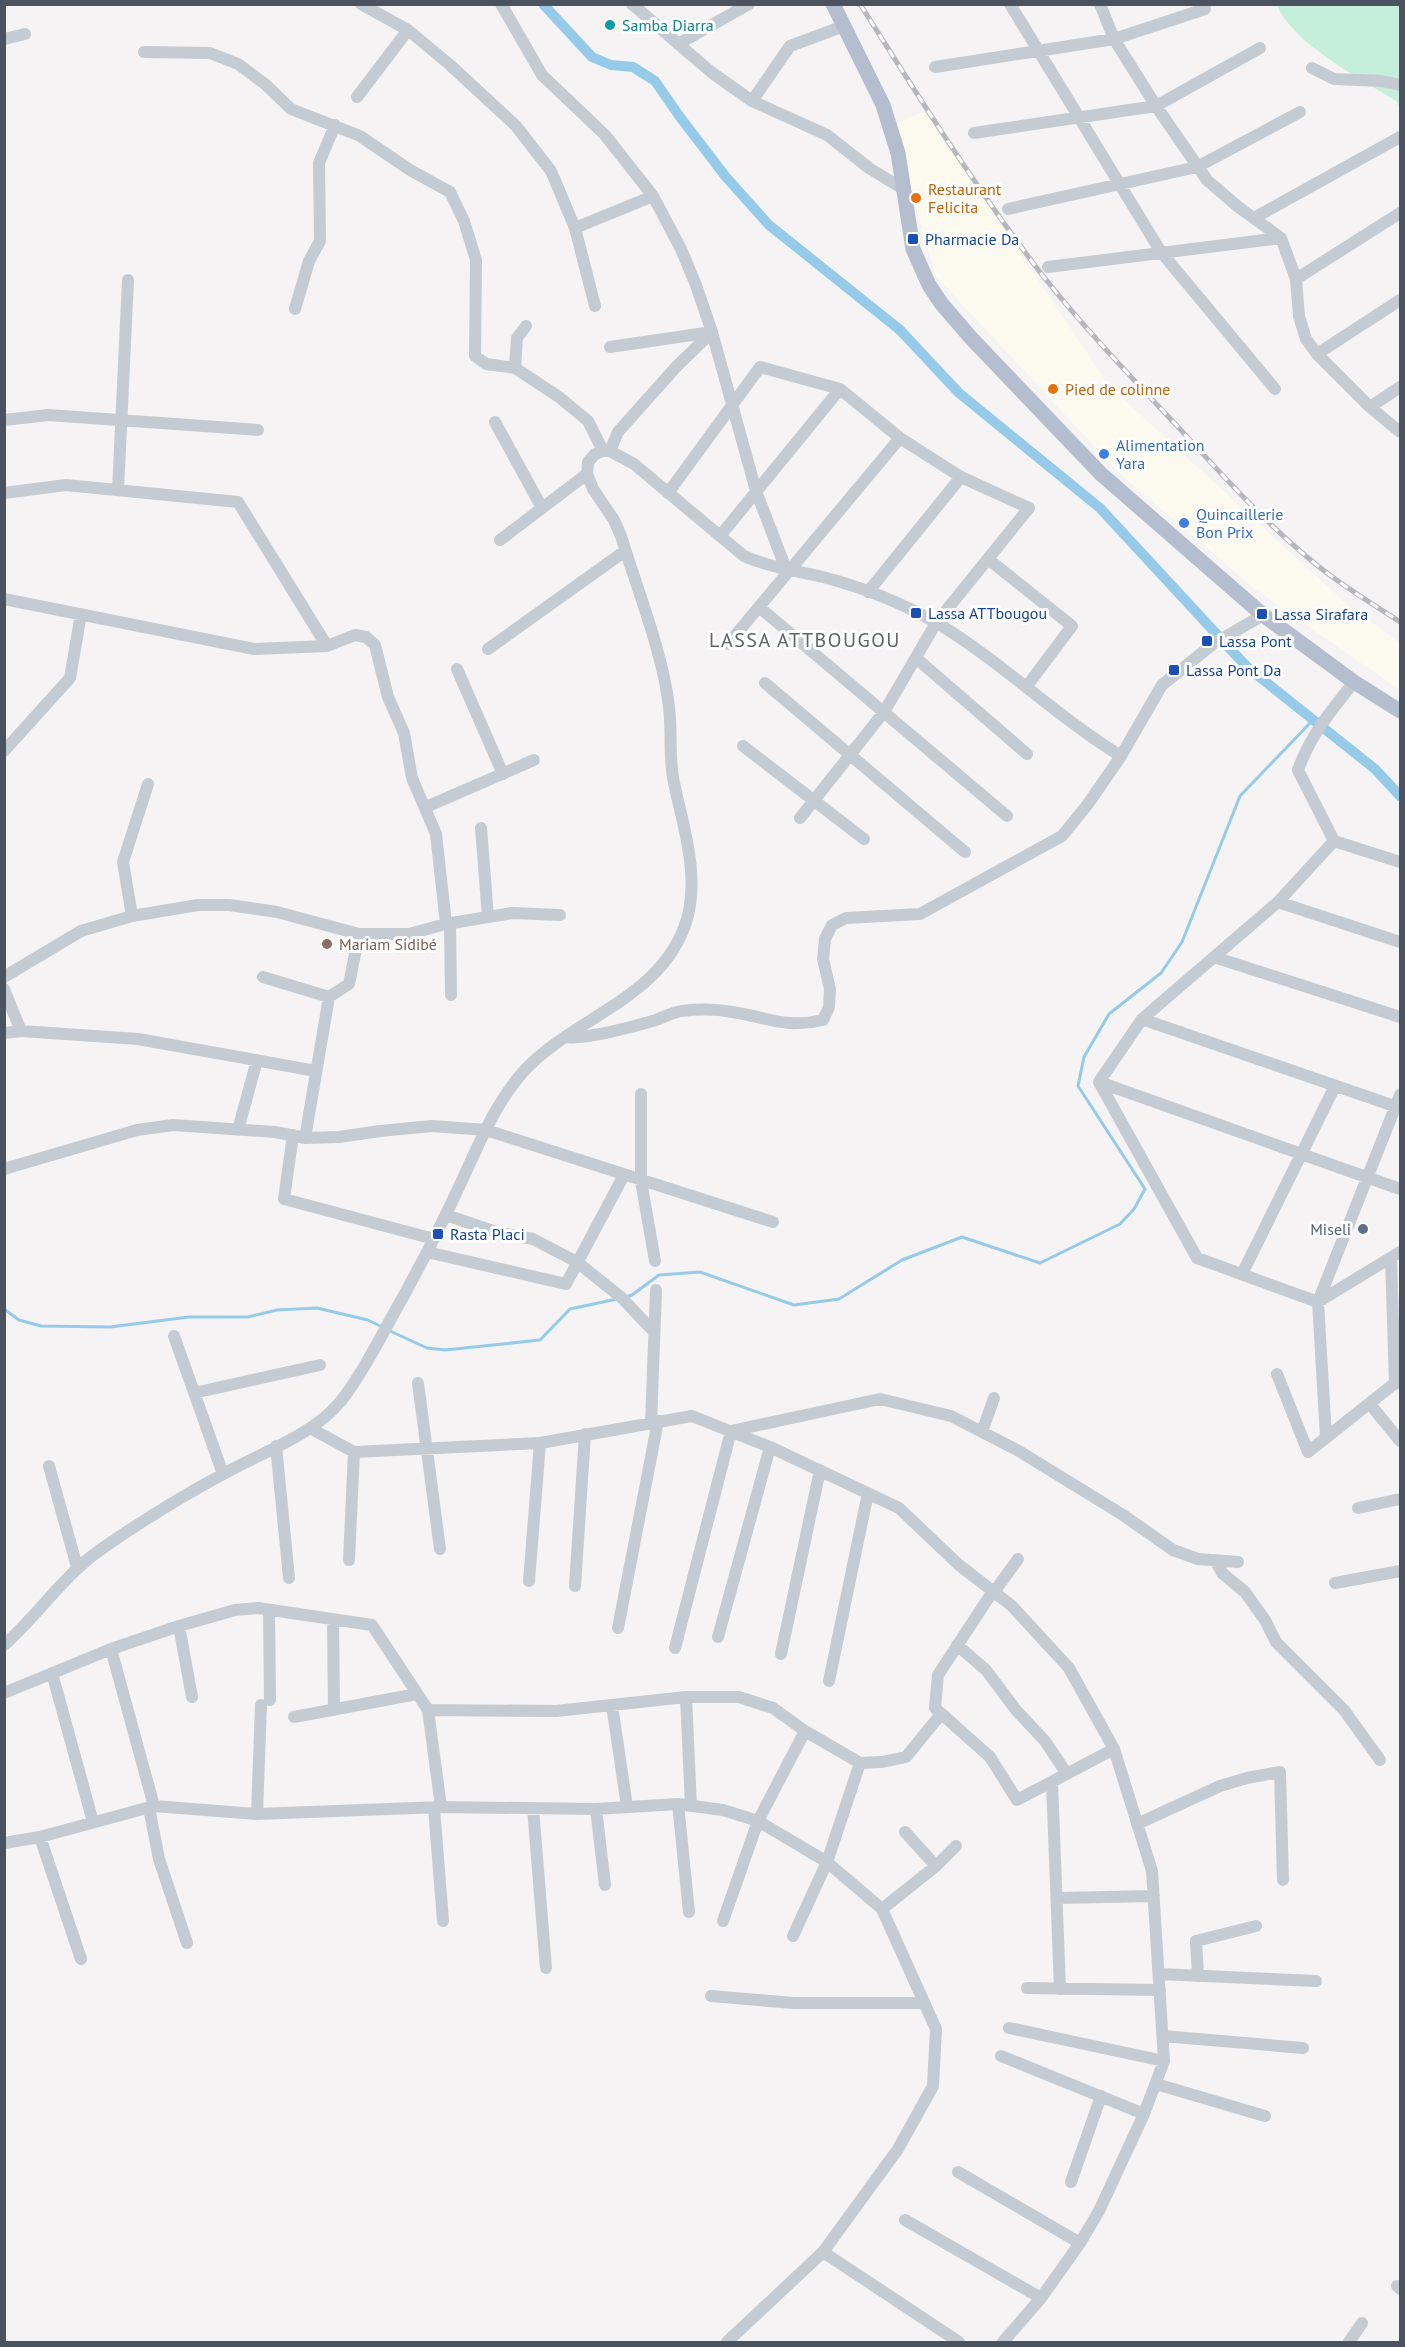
<svg xmlns="http://www.w3.org/2000/svg" width="1405" height="2347" font-family="'PT Sans',sans-serif">
  <rect width="100%" height="100%" fill="#f5f3f3"/>
  <!-- commercial -->
  <path fill="#fcfaef" d="M 925,111 L 1109,386 L 1350,607 L 1400,643 L 1400,690 L 1255,589 L 1122,476 L 935,275 L 893,125 Z"/>
  <!-- green -->
  <path fill="#c5eedb" d="M 1277,5 L 1400,5 L 1400,107 L 1396,101 C 1360,78 1293,44 1277,5 Z"/>
  <g fill="none" stroke-linecap="round" stroke-linejoin="round">
    <!-- stream -->
    <path stroke="#95cbe9" stroke-width="3" d="M 626,1297 L 632,1295 L 659,1275 L 700,1272 L 794,1305 L 839,1299 L 902,1260 L 962,1237 L 1040,1263 L 1120,1224 L 1134,1209 L 1145,1189 L 1078,1086 L 1084,1057 L 1109,1014 L 1161,973 L 1182,942 L 1240,796 L 1313,720
      M 4,1309 L 19,1320 L 41,1326 L 110,1327 L 189,1317 L 248,1317 L 277,1310 L 317,1308 L 368,1320 L 384,1328
      M 390,1331 L 427,1348 L 445,1350 L 540,1340 L 570,1309 L 617,1299"/>
    <!-- canal -->
    <path stroke="#95cbe9" stroke-width="10" d="M 543,4 L 592,57 L 611,65 L 633,67 L 655,81 L 680,117 L 726,177 L 769,225 L 900,330 L 959,393 L 1100,508 L 1247,667 L 1375,769 L 1400,796"/>
    <!-- minor -->
    <path stroke="#c5cbd3" stroke-width="12" d="M 361,4 L 408,30 L 449,64 L 516,126 L 551,171 L 575,228 L 595,306
      M 501,4 L 542,75 L 605,135 L 653,196 L 681,249 L 696,285 L 712,332 L 756,491 L 786,569
      M 632,4 L 711,72 L 752,101 L 827,135 L 869,168 L 903,189
      M 1010,4 L 1161,252 L 1275,389
      M 1100,4 L 1114,39 L 1156,106 L 1207,180 L 1237,206 L 1281,238 L 1296,279 L 1299,316 L 1306,339 L 1317,354 L 1370,407 L 1400,432
      M 4,39 L 25,34
      M 678,44 L 749,4
      M 144,52 L 210,53 L 238,64 L 265,84 L 291,109 L 360,136 L 410,170 L 450,192 L 464,221 L 476,260 L 475,356 L 486,364 L 515,368
      M 935,67 L 1114,39 L 1205,9
      M 1312,68 L 1334,79 L 1382,81 L 1400,85
      M 357,97 L 408,30
      M 752,101 L 790,46 L 844,26
      M 974,133 L 1156,106 L 1260,48
      M 1008,209 L 1197,167 L 1300,112
      M 1254,218 L 1400,137
      M 575,228 L 653,196
      M 1048,267 L 1281,238
      M 1296,279 L 1400,213
      M 295,309 L 309,261 L 320,241 L 319,163 L 335,125
      M 526,326 L 517,338 L 515,368 L 559,397 L 588,421 L 603,451
      M 610,347 L 712,332 L 676,367 L 618,432 L 610,451
      M 1317,354 L 1400,300
      M 1370,407 L 1400,387
      M 4,420 L 48,415 L 258,430
      M 495,422 L 542,508
      M 118,490 L 128,280
      M 4,493 L 66,485 L 238,502 L 327,646
      M 668,493 L 760,367 L 840,389 L 900,438 L 961,477 L 1029,508 L 936,623 L 884,712 L 800,818
      M 720,536 L 840,389
      M 500,540 L 587,474
      M 988,559 L 1072,626 L 1027,686
      M 868,592 L 961,477
      M 4,599 L 254,649 L 327,646 L 355,635 L 366,637 L 375,645 L 388,697 L 404,733 L 412,778 L 436,834 L 446,924
      M 759,607 L 1007,816
      M 728,644 L 900,438
      M 488,649 L 625,551
      M 916,658 L 1027,754
      M 457,669 L 503,774
      M 1354,682 C 1331,711 1311,734 1298,770 L 1334,841 L 1400,862
      M 765,683 L 965,852
      M 743,746 L 864,839
      M 4,751 L 70,678 L 81,614
      M 426,807 L 534,760
      M 481,828 L 488,917
      M 1278,902 L 1400,942
      M 132,916 L 123,862 L 148,784
      M 450,923 L 451,995
      M 1214,957 L 1400,1017
      M 4,977 L 81,931 L 132,916 L 198,905 L 229,905 L 277,912 L 359,934 L 409,934 L 446,924 L 512,913 L 560,915
      M 263,977 L 329,997
      M 4,989 L 21,1031
      M 1142,1019 L 1400,1108
      M 4,1033 L 21,1031 L 138,1039 L 316,1071
      M 566,1037 C 585,1040 636,1026 656,1020 C 664,1017 673,1012 682,1011 C 699,1009 716,1009 732,1012 C 767,1017 786,1029 823,1020 L 829,1007 L 830,989 L 823,959 L 825,939 L 832,925 L 846,918 L 920,914 L 1062,836 L 1088,804 L 1121,756
      M 1099,1082 L 1197,1258 L 1318,1302 L 1400,1095
      M 1099,1082 L 1142,1019 L 1278,902 L 1334,841
      M 1099,1082 L 1400,1189
      M 641,1094 L 641,1181 L 655,1261
      M 238,1130 L 257,1060
      M 293,1135 L 284,1199 L 434,1239
      M 305,1138 L 329,997 L 349,984 L 359,934
      M 4,1169 L 137,1130 L 173,1125 L 275,1132 L 305,1138 L 339,1137 L 380,1131 L 432,1126 L 486,1130 L 773,1222
      M 446,1215 L 496,1232 L 533,1239 L 577,1262 L 622,1298 L 654,1332
      M 427,1252 L 566,1284 L 624,1175
      M 1391,1258 L 1395,1384
      M 1242,1274 L 1335,1086
      M 174,1336 L 223,1474
      M 1277,1374 L 1308,1452 L 1400,1379
      M 418,1383 L 440,1549
      M 194,1393 L 320,1365
      M 1370,1404 L 1400,1441
      M 651,1423 L 656,1290
      M 310,1428 L 354,1452 L 540,1443 L 692,1416 L 770,1447 L 899,1508 L 959,1565 L 1012,1606 L 1069,1668 L 1114,1749 L 1152,1871 L 1164,2061 L 1144,2114 L 1099,2211 L 1080,2243 L 1041,2298 L 1003,2342
      M 982,1432 L 994,1398
      M 1326,1437 L 1318,1302 L 1400,1252
      M 276,1446 L 289,1578
      M 49,1466 L 77,1567
      M 1358,1508 L 1400,1499
      M 349,1560 L 354,1452
      M 1215,1560 L 1222,1573 L 1245,1592 L 1265,1620 L 1276,1642 L 1344,1710 L 1380,1760
      M 529,1581 L 540,1443
      M 1335,1583 L 1400,1571
      M 575,1586 L 585,1434
      M 993,1591 L 938,1675 L 935,1708 L 990,1757 L 1017,1800 L 1114,1749
      M 994,1592 L 1018,1559
      M 269,1610 L 270,1700
      M 333,1620 L 334,1710
      M 179,1626 L 192,1697
      M 618,1628 L 658,1421
      M 718,1637 L 770,1447
      M 4,1645 C 38,1615 63,1576 100,1550 C 140,1522 184,1495 227,1472 C 265,1451 313,1435 341,1401 C 361,1375 377,1344 393,1315 C 416,1274 438,1232 458,1189 C 477,1149 494,1104 524,1071 C 575,1016 664,998 687,919 C 700,873 682,823 673,778 C 669,755 672,731 669,707 C 663,653 637,589 621,536 L 614,520 L 593,489 L 587,474 L 588,462 L 595,454 L 603,451 L 610,451 L 634,464 L 744,556 C 769,567 796,571 823,577 C 861,587 902,603 937,623 C 1002,662 1057,717 1121,756 L 1162,685 L 1213,644 L 1263,615
      M 957,1645 L 986,1670 L 1016,1710 L 1045,1741 L 1067,1774
      M 675,1648 L 731,1431 L 880,1399 L 951,1416 L 1019,1451 L 1123,1515 L 1173,1550 L 1198,1559 L 1238,1562
      M 111,1649 L 154,1806
      M 781,1654 L 820,1470
      M 52,1673 L 93,1822
      M 829,1681 L 868,1493
      M 4,1693 L 111,1649 L 179,1626 L 235,1610 L 258,1608 L 372,1625 L 428,1710 L 441,1807
      M 686,1697 L 691,1806
      M 612,1705 L 627,1807
      M 428,1710 L 556,1711 L 686,1697 L 739,1697 L 773,1708 L 805,1731 L 860,1763 L 882,1762 L 906,1757 L 941,1714
      M 294,1717 L 417,1694
      M 1052,1782 L 1060,1989
      M 678,1804 L 689,1912
      M 149,1808 L 159,1859 L 187,1943
      M 434,1808 L 443,1921
      M 533,1808 L 546,1968
      M 596,1809 L 605,1885
      M 257,1814 L 261,1705
      M 1137,1824 L 1220,1786 L 1247,1778 L 1280,1772 L 1283,1880
      M 905,1832 L 936,1866
      M 40,1837 L 81,1959
      M 4,1843 L 40,1837 L 154,1806 L 257,1814 L 441,1807 L 596,1809 L 678,1804 L 723,1810 L 758,1821 L 827,1862 L 882,1909 L 936,2029 L 933,2086 L 898,2149 L 823,2252 L 727,2342
      M 1057,1898 L 1154,1896
      M 882,1909 L 936,1866 L 956,1846
      M 723,1921 L 758,1821 L 805,1731
      M 793,1936 L 827,1862 L 860,1763
      M 1159,1974 L 1316,1981
      M 1198,1976 L 1196,1941 L 1256,1926
      M 1027,1988 L 1160,1990
      M 711,1996 L 793,2003 L 924,2003
      M 1009,2028 L 1164,2061
      M 1163,2036 L 1303,2048
      M 1001,2056 L 1144,2114
      M 1156,2084 L 1265,2116
      M 958,2172 L 1080,2243
      M 1071,2182 L 1101,2096
      M 905,2220 L 1041,2298
      M 823,2252 L 959,2342
      M 1397,2286 L 1400,2289
      M 1349,2342 L 1362,2323"/>
    <!-- major -->
    <path stroke="#b4becf" stroke-width="15" d="M 833,4 L 883,105 L 898,153 L 913,249 L 929,285 L 941,303 L 971,338 L 1101,474 L 1263,615 L 1354,682 L 1400,711"/>
    <!-- rail casing -->
    <g stroke="#b5b7bc" stroke-width="5">
      <path id="rail" d="M 860,4 C 918,96 977,190 1043,276 C 1085,329 1133,379 1179,428 C 1223,476 1267,525 1318,566 C 1344,587 1373,604 1400,622"/>
    </g>
    <!-- rail -->
    <use href="#rail" stroke="#fff" stroke-width="3" stroke-dasharray="9" stroke-linecap="butt"/>
  </g>
  <!-- markers -->
  <circle fill="#0f9aa8" stroke="#fff" stroke-width="2" cx="610" cy="25" r="6"/>
  <g fill="#e8710a" stroke="#fff" stroke-width="2">
    <circle cx="916" cy="198" r="6"/>
    <circle cx="1053" cy="389" r="6"/>
  </g>
  <g fill="#1a4fb4" stroke="#fff" stroke-width="2">
    <rect x="907" y="233" width="12" height="12" rx="3"/>
    <rect x="910" y="607" width="12" height="12" rx="3"/>
    <rect x="1256" y="608" width="12" height="12" rx="3"/>
    <rect x="1201" y="635" width="12" height="12" rx="3"/>
    <rect x="1168" y="664" width="12" height="12" rx="3"/>
    <rect x="432" y="1228" width="12" height="12" rx="3"/>
  </g>
  <g fill="#3f7fe0" stroke="#fff" stroke-width="2">
    <circle cx="1104" cy="454" r="6"/>
    <circle cx="1184" cy="523" r="6"/>
  </g>
  <circle fill="#8d6e63" stroke="#fff" stroke-width="2" cx="327" cy="944" r="6"/>
  <circle fill="#5c6f8a" stroke="#fff" stroke-width="2" cx="1363" cy="1229" r="6"/>
  <g text-anchor="middle" dominant-baseline="central" stroke-width="6" stroke-linejoin="round" paint-order="stroke">
    <!-- culture labels -->
    <g font-size="16" fill="#0d838f" stroke="#fff" text-anchor="start">
      <text x="622" y="25">Samba Diarra</text>
    </g>
    <!-- food labels -->
    <g font-size="16" fill="#c56008" stroke="#fff" text-anchor="start">
      <text x="928" y="189">Restaurant<tspan x="928" dy="18">Felicita</tspan></text>
      <text x="1065" y="389">Pied de colinne</text>
    </g>
    <!-- transit labels -->
    <g font-size="16" fill="#164399" stroke="#fff" text-anchor="start">
      <text x="925" y="239">Pharmacie Da</text>
      <text x="928" y="613">Lassa ATTbougou</text>
      <text x="1274" y="614">Lassa Sirafara</text>
      <text x="1219" y="641">Lassa Pont</text>
      <text x="1186" y="670">Lassa Pont Da</text>
      <text x="450" y="1234">Rasta Placi</text>
    </g>
    <!-- shop labels -->
    <g font-size="16" fill="#366cbe" stroke="#fff" text-anchor="start">
      <text x="1116" y="445">Alimentation<tspan x="1116" dy="18">Yara</tspan></text>
      <text x="1196" y="514">Quincaillerie<tspan x="1196" dy="18">Bon Prix</tspan></text>
    </g>
    <!-- education labels -->
    <g font-size="16" fill="#785e54" stroke="#fff" text-anchor="start">
      <text x="339" y="944">Mariam Sidibé</text>
    </g>
    <!-- service labels -->
    <g font-size="16" fill="#4e5e75" stroke="#fff" text-anchor="end">
      <text x="1351" y="1229">Miseli</text>
    </g>
    <!-- quarter labels -->
    <g font-size="20" letter-spacing="1.5" fill="#5f6267" stroke="#fff">
      <text x="805" y="640">LASSA ATTBOUGOU</text>
    </g>
  </g>
  <!-- border -->
  <rect width="1405" height="2347" fill="none" stroke="#4b5360" stroke-width="12"/>
</svg>
